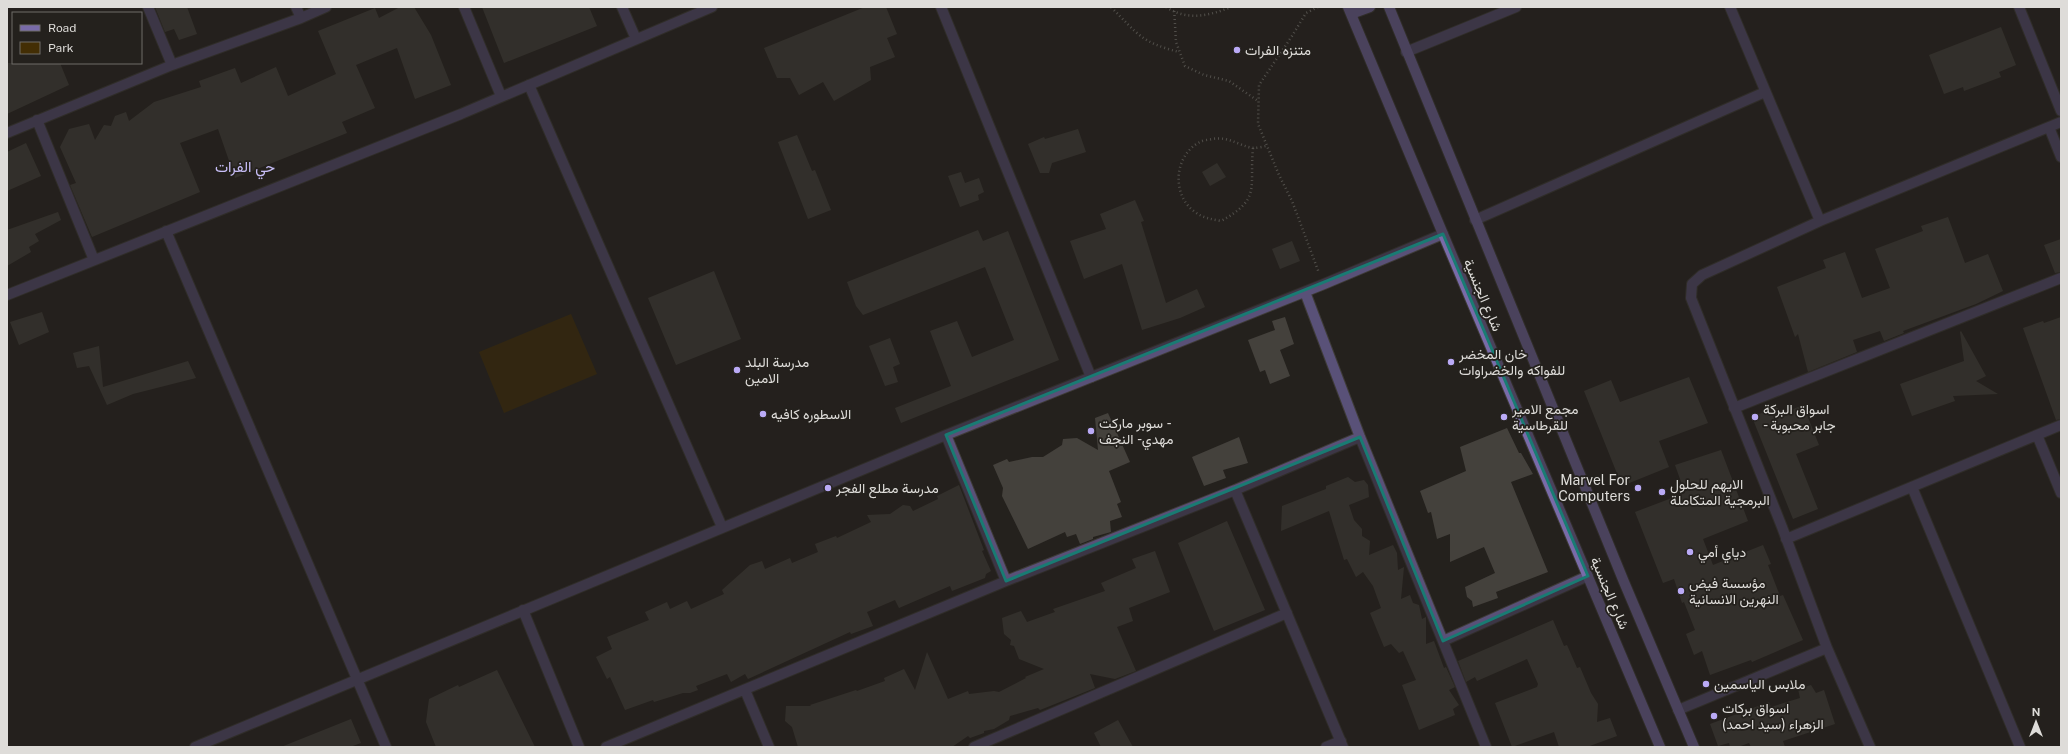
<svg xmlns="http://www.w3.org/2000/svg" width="2068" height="754" font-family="'Public Sans',Vazirmatn,sans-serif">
  <rect width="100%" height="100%" fill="#24211d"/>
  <!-- green -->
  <path fill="#432e04" d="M 571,314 L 597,374 L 504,413 L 479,352 Z"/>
  <!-- building -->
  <path fill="#44413c" d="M 155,7 L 187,7 L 197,34 L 179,40 L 174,29 L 165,32 Z
    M 400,7 L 414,7 L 431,35 L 451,85 L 415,99 L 397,48 L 356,65 L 375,108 L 342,122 L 347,133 L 235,178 L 218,129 L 180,143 L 200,192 L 92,237 L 70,185 L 76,183 L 60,147 L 69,129 L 89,124 L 95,140 L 104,125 L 111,126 L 115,116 L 126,112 L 129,121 L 154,102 L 201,87 L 199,81 L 235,68 L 241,83 L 276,67 L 288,96 L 336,74 L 318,31 L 375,8 L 379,18 Z
    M 482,7 L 589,7 L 597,26 L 504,63 Z
    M 865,7 L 886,7 L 897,34 L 887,38 L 895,57 L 870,67 L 871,80 L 834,101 L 823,82 L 799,95 L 790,78 L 777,78 L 764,48 Z
    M 2001,27 L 2016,65 L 1999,72 L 2001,77 L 1964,91 L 1963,87 L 1944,94 L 1929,55 Z
    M 7,63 L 60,63 L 69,85 L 7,114 Z
    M 1078,129 L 1086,152 L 1052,163 L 1049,173 L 1040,173 L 1028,144 L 1044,137 L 1045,139 Z
    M 797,135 L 812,171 L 815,170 L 831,210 L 808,219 L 778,142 Z
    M 26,143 L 41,176 L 7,191 L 7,152 Z
    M 1217,163 L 1226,177 L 1210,186 L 1202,172 Z
    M 961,172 L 965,183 L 979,178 L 984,192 L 978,195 L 979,200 L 960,207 L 948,176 Z
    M 1135,200 L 1144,221 L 1141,222 L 1166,303 L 1197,289 L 1205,307 L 1180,318 L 1142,330 L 1122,264 L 1084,279 L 1070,241 L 1106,229 L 1100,214 Z
    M 58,212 L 61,220 L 35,234 L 39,241 L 29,247 L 31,252 L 7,266 L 7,230 Z
    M 1948,217 L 1965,263 L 1988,254 L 2003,291 L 1976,304 L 1903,331 L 1904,333 L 1884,341 L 1880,331 L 1853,340 L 1857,352 L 1808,372 L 1798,334 L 1795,337 L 1777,287 L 1826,268 L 1823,260 L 1845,252 L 1862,298 L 1890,288 L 1875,249 L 1923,231 L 1921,226 Z
    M 978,230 L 983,241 L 1008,231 L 1059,360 L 901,423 L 895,408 L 951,386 L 930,331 L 957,321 L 972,357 L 1014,340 L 985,267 L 863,315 L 856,306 L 847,282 Z
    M 2061,239 L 2061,272 L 2055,273 L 2044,245 Z
    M 1292,241 L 1300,261 L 1280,269 L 1272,249 Z
    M 714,271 L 741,339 L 676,365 L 648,298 Z
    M 42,312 L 49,332 L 19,345 L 10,322 Z
    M 1285,317 L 1294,344 L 1280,350 L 1290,376 L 1270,384 L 1265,370 L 1260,372 L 1248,340 L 1275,330 L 1272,321 Z
    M 2061,317 L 2061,419 L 2056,420 L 2023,328 L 2043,321 L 2044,323 Z
    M 1961,331 L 1986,376 L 1976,381 L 1998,394 L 1953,396 L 1955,401 L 1912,416 L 1900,384 L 1964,361 L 1960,332 Z
    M 890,338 L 900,364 L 893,367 L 898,382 L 885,386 L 869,346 Z
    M 99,346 L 103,387 L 188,361 L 196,378 L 133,394 L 107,405 L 89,366 L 77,368 L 73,353 Z
    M 1689,377 L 1708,423 L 1659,441 L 1669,467 L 1622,486 L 1584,391 L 1611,380 L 1620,402 Z
    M 1803,405 L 1819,445 L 1796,454 L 1818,509 L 1793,519 L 1752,417 L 1776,407 L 1784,413 Z
    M 1108,413 L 1130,462 L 1109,471 L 1121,502 L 1117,504 L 1122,517 L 1110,521 L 1111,532 L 1093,537 L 1093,539 L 1080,544 L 1076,534 L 1067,537 L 1065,532 L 1028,549 L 1002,496 L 1003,488 L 993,465 L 1007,459 L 1009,462 L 1032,457 L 1043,457 L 1062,445 L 1063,439 L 1077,438 L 1098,450 L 1095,418 Z
    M 1507,428 L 1519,453 L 1521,453 L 1533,474 L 1511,482 L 1548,572 L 1496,592 L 1498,598 L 1473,607 L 1472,601 L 1467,597 L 1465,587 L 1495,573 L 1484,547 L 1450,562 L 1450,534 L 1437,539 L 1431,512 L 1428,513 L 1420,491 L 1466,471 L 1460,447 Z
    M 1239,437 L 1248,463 L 1223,470 L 1226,478 L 1204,486 L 1192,457 Z
    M 1721,450 L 1748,521 L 1703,539 L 1713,565 L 1763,545 L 1771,564 L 1768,565 L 1780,596 L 1783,595 L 1803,640 L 1752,662 L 1751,660 L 1710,675 L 1702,651 L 1694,655 L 1686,634 L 1695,630 L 1684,602 L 1682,603 L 1674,579 L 1663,583 L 1635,512 L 1685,493 L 1675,465 Z
    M 1348,477 L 1355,482 L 1364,480 L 1368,485 L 1369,497 L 1349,505 L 1354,520 L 1362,529 L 1362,536 L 1370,541 L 1369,555 L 1393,545 L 1397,553 L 1398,570 L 1404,567 L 1401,599 L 1410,595 L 1413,603 L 1419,605 L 1422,619 L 1426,617 L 1426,644 L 1434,641 L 1444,668 L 1446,667 L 1455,687 L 1449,690 L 1459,705 L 1453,709 L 1455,715 L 1419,730 L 1402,685 L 1416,680 L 1403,651 L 1399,653 L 1391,644 L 1384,647 L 1370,613 L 1381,608 L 1373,586 L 1363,572 L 1356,577 L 1347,559 L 1344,560 L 1329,511 L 1281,531 L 1282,506 L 1326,489 L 1326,486 Z
    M 959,485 L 984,550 L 982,551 L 991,571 L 986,574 L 985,578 L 952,591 L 950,586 L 899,608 L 895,600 L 867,612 L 873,626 L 851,634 L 850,632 L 748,679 L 745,674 L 731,682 L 727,674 L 696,686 L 698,690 L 690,693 L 683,693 L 654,702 L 653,700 L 625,710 L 610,677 L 607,679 L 596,657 L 612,649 L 607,637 L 649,620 L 645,612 L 667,602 L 670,609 L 687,601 L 691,609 L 724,594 L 722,590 L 750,565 L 762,561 L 765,569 L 790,558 L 792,563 L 818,552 L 815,544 L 836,536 L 837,538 L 871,522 L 867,515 L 890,514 L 903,505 L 910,506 L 913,511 L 938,499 L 937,496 Z
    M 1227,521 L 1265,610 L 1214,631 L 1178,543 Z
    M 1155,551 L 1170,592 L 1129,608 L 1133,621 L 1117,627 L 1136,671 L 1115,679 L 1090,674 L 1095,688 L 1040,710 L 1038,708 L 1010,716 L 1009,720 L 994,729 L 984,731 L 984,733 L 970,738 L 968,736 L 952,747 L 798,747 L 792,727 L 785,721 L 786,706 L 811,706 L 810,705 L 856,690 L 857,691 L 885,681 L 884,678 L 904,669 L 915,690 L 927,652 L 948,699 L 968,691 L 969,694 L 994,691 L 999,692 L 1026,678 L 1025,677 L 1044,669 L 1019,659 L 1014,646 L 1010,645 L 1011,640 L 1004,634 L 1002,618 L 1021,611 L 1027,622 L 1055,612 L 1053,609 L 1105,591 L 1101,583 L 1136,568 L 1132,559 Z
    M 1553,620 L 1564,646 L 1567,645 L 1577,668 L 1580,667 L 1591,693 L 1598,704 L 1597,722 L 1610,718 L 1617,736 L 1587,747 L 1559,747 L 1554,732 L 1512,747 L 1495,703 L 1537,687 L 1538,684 L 1527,659 L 1477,681 L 1475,677 L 1466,682 L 1458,661 Z
    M 497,670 L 535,747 L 436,747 L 426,722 L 429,699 L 458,685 L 459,687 Z
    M 1811,685 L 1816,693 L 1824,690 L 1835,724 L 1783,741 L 1785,747 L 1751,747 L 1749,743 L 1738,747 L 1730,747 L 1729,743 L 1718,746 L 1710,724 L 1769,702 L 1771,707 L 1800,698 L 1798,689 Z
    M 351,719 L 361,743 L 350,747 L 281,747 Z
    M 1118,720 L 1133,747 L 1101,747 L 1094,733 Z"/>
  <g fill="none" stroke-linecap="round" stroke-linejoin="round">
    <!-- service casing -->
    <g stroke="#3e3b37" stroke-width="12">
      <path id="service" d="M 941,7 L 1091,377
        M 529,85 L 722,527"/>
    </g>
    <!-- minor casing -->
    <g stroke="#3e3b37" stroke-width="12">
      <path id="minor" d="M 148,7 L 172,65
        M 296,7 L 301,18
        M 464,7 L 501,96
        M 622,7 L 636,39
        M 1730,7 L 1820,221
        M 2019,7 L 2061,111
        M 1406,52 L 1516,7
        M 37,120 L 94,260
        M 2049,127 L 2061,157
        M 7,133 L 172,65 L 301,18 L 326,7
        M 1475,220 L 1765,92
        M 166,231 L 386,747
        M 1305,292 L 1360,437 L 1486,747
        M 7,295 L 461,114 L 712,7
        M 1734,408 L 2061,278
        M 946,435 L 1006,581
        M 2037,435 L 2061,493
        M 1912,487 L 2020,747
        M 1235,490 L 1343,747
        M 1786,539 L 2061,425
        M 523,610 L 579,747
        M 1443,641 L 1588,576
        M 745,690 L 769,747
        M 1678,710 L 1827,648
        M 195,747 L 946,435 L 1324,284 L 1443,234
        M 606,747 L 1006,581 L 1235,490 L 1360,437
        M 974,747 L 1287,613
        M 1326,747 L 1341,741
        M 1870,747 L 1827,648 L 1782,527 L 1691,298 L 1692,284 L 1702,275 L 1820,221 L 2061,122"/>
    </g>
    <!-- secondary casing -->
    <g stroke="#3e3b37" stroke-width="12">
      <path id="secondary" d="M 1348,7 L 1443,234 L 1660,747
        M 1389,7 L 1624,582 L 1694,747
        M 1351,14 L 1370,7"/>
    </g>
    <!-- path -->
    <path stroke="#878581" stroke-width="2.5" stroke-dasharray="1 3" stroke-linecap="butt" d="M 1111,7 C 1138,34 1140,42 1179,52
      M 1166,7 C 1187,21 1209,16 1231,7
      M 1174,7 L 1176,42 L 1185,66 L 1204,75 L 1229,81 L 1258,101
      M 1318,7 L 1306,13 L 1292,36 L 1259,85 L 1258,124 L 1279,175 L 1292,201 L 1319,273
      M 1253,148 C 1249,187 1262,199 1221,221 C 1211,219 1203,218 1195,212 C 1171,195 1174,155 1200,142 C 1203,140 1208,140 1212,139 C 1230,136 1238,146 1254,148 C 1257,148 1262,147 1266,146"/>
    <!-- service -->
    <use href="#service" stroke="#595178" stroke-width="10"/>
    <!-- minor -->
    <use href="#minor" stroke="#595178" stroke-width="10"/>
    <!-- secondary -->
    <use href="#secondary" stroke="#796ba9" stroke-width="10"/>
  </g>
  <!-- marked area -->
  <path d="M0 0H2068V754H0ZM 1443,234 L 1588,576 L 1443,641 L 1360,437 L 1006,581 L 946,435 Z" fill="#24211d" fill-opacity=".55" fill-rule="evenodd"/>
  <path fill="none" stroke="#197b73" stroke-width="3" stroke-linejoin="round" d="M 1443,234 L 1588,576 L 1443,641 L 1360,437 L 1006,581 L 946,435 Z"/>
  <!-- markers -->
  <g fill="#baaaf6" stroke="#24211d" stroke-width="1.5">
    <circle cx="1237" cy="50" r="4"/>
    <circle cx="1451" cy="362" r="4"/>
    <circle cx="737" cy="370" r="4"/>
    <circle cx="763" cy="414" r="4"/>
    <circle cx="1504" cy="417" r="4"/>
    <circle cx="1755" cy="417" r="4"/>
    <circle cx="1091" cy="431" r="4"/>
    <circle cx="828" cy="488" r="4"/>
    <circle cx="1638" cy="488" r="4"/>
    <circle cx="1662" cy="492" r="4"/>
    <circle cx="1690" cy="552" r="4"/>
    <circle cx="1681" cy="591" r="4"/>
    <circle cx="1706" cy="684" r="4"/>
    <circle cx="1714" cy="716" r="4"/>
  </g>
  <g text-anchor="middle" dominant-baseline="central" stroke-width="3.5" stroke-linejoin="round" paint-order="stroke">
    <!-- poi labels -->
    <g font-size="14" fill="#dedcd9" stroke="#24211d" text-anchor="start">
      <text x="1245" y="50">متنزه الفرات</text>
      <text x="1459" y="354">خان المخضر<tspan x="1459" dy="16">للفواكه والخضراوات</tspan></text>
      <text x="745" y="362">مدرسة البلد<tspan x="745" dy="16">الامين</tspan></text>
      <text x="1512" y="409">مجمع الامير<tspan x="1512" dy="16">للقرطاسية</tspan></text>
      <text x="1763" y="409">اسواق البركة<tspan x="1763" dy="16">- جابر محبوبة</tspan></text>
      <text x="771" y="414">الاسطوره كافيه</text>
      <text x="1099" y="423">سوبر ماركت -<tspan x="1099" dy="16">مهدي - النجف</tspan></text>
      <text x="1630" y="480" text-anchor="end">Marvel For<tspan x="1630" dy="16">Computers</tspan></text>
      <text x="1670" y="484">الايهم للحلول<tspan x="1670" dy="16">البرمجية المتكاملة</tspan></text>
      <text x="836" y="488">مدرسة مطلع الفجر</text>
      <text x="1698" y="552">دياي أمي</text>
      <text x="1689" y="583">مؤسسة فيض<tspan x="1689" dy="16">النهرين الانسانية</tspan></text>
      <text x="1714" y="684">ملابس الياسمين</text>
      <text x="1722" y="708">اسواق بركات<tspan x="1722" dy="16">الزهراء (سيد احمد)</tspan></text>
    </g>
    <!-- street labels -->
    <g font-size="14" fill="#dedcd9" stroke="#24211d">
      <text transform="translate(1483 295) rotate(67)">شارع الجنسية</text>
      <text transform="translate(1610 593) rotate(67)">شارع الجنسية</text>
    </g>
    <!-- neighbourhood labels -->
    <g font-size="15" fill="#c8bef7" stroke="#24211d">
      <text x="245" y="166">حي الفرات</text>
    </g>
  </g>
  <!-- border -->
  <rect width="2068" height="754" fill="none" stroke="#dedcd9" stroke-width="16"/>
  <!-- legend -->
  <rect x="12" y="12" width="130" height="52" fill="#24211d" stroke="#6e6c68"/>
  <rect x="20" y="25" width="20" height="6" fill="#796ba9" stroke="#6e6c68"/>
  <text x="48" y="32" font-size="12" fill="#dedcd9">Road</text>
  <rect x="20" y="42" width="20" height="12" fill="#432e04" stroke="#6e6c68"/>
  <text x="48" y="52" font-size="12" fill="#dedcd9">Park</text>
  <!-- north arrow -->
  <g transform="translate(2036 722)" stroke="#24211d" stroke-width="3" paint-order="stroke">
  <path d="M0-3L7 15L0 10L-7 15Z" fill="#dedcd9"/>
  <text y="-6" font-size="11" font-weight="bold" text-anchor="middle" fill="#dedcd9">N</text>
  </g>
</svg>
